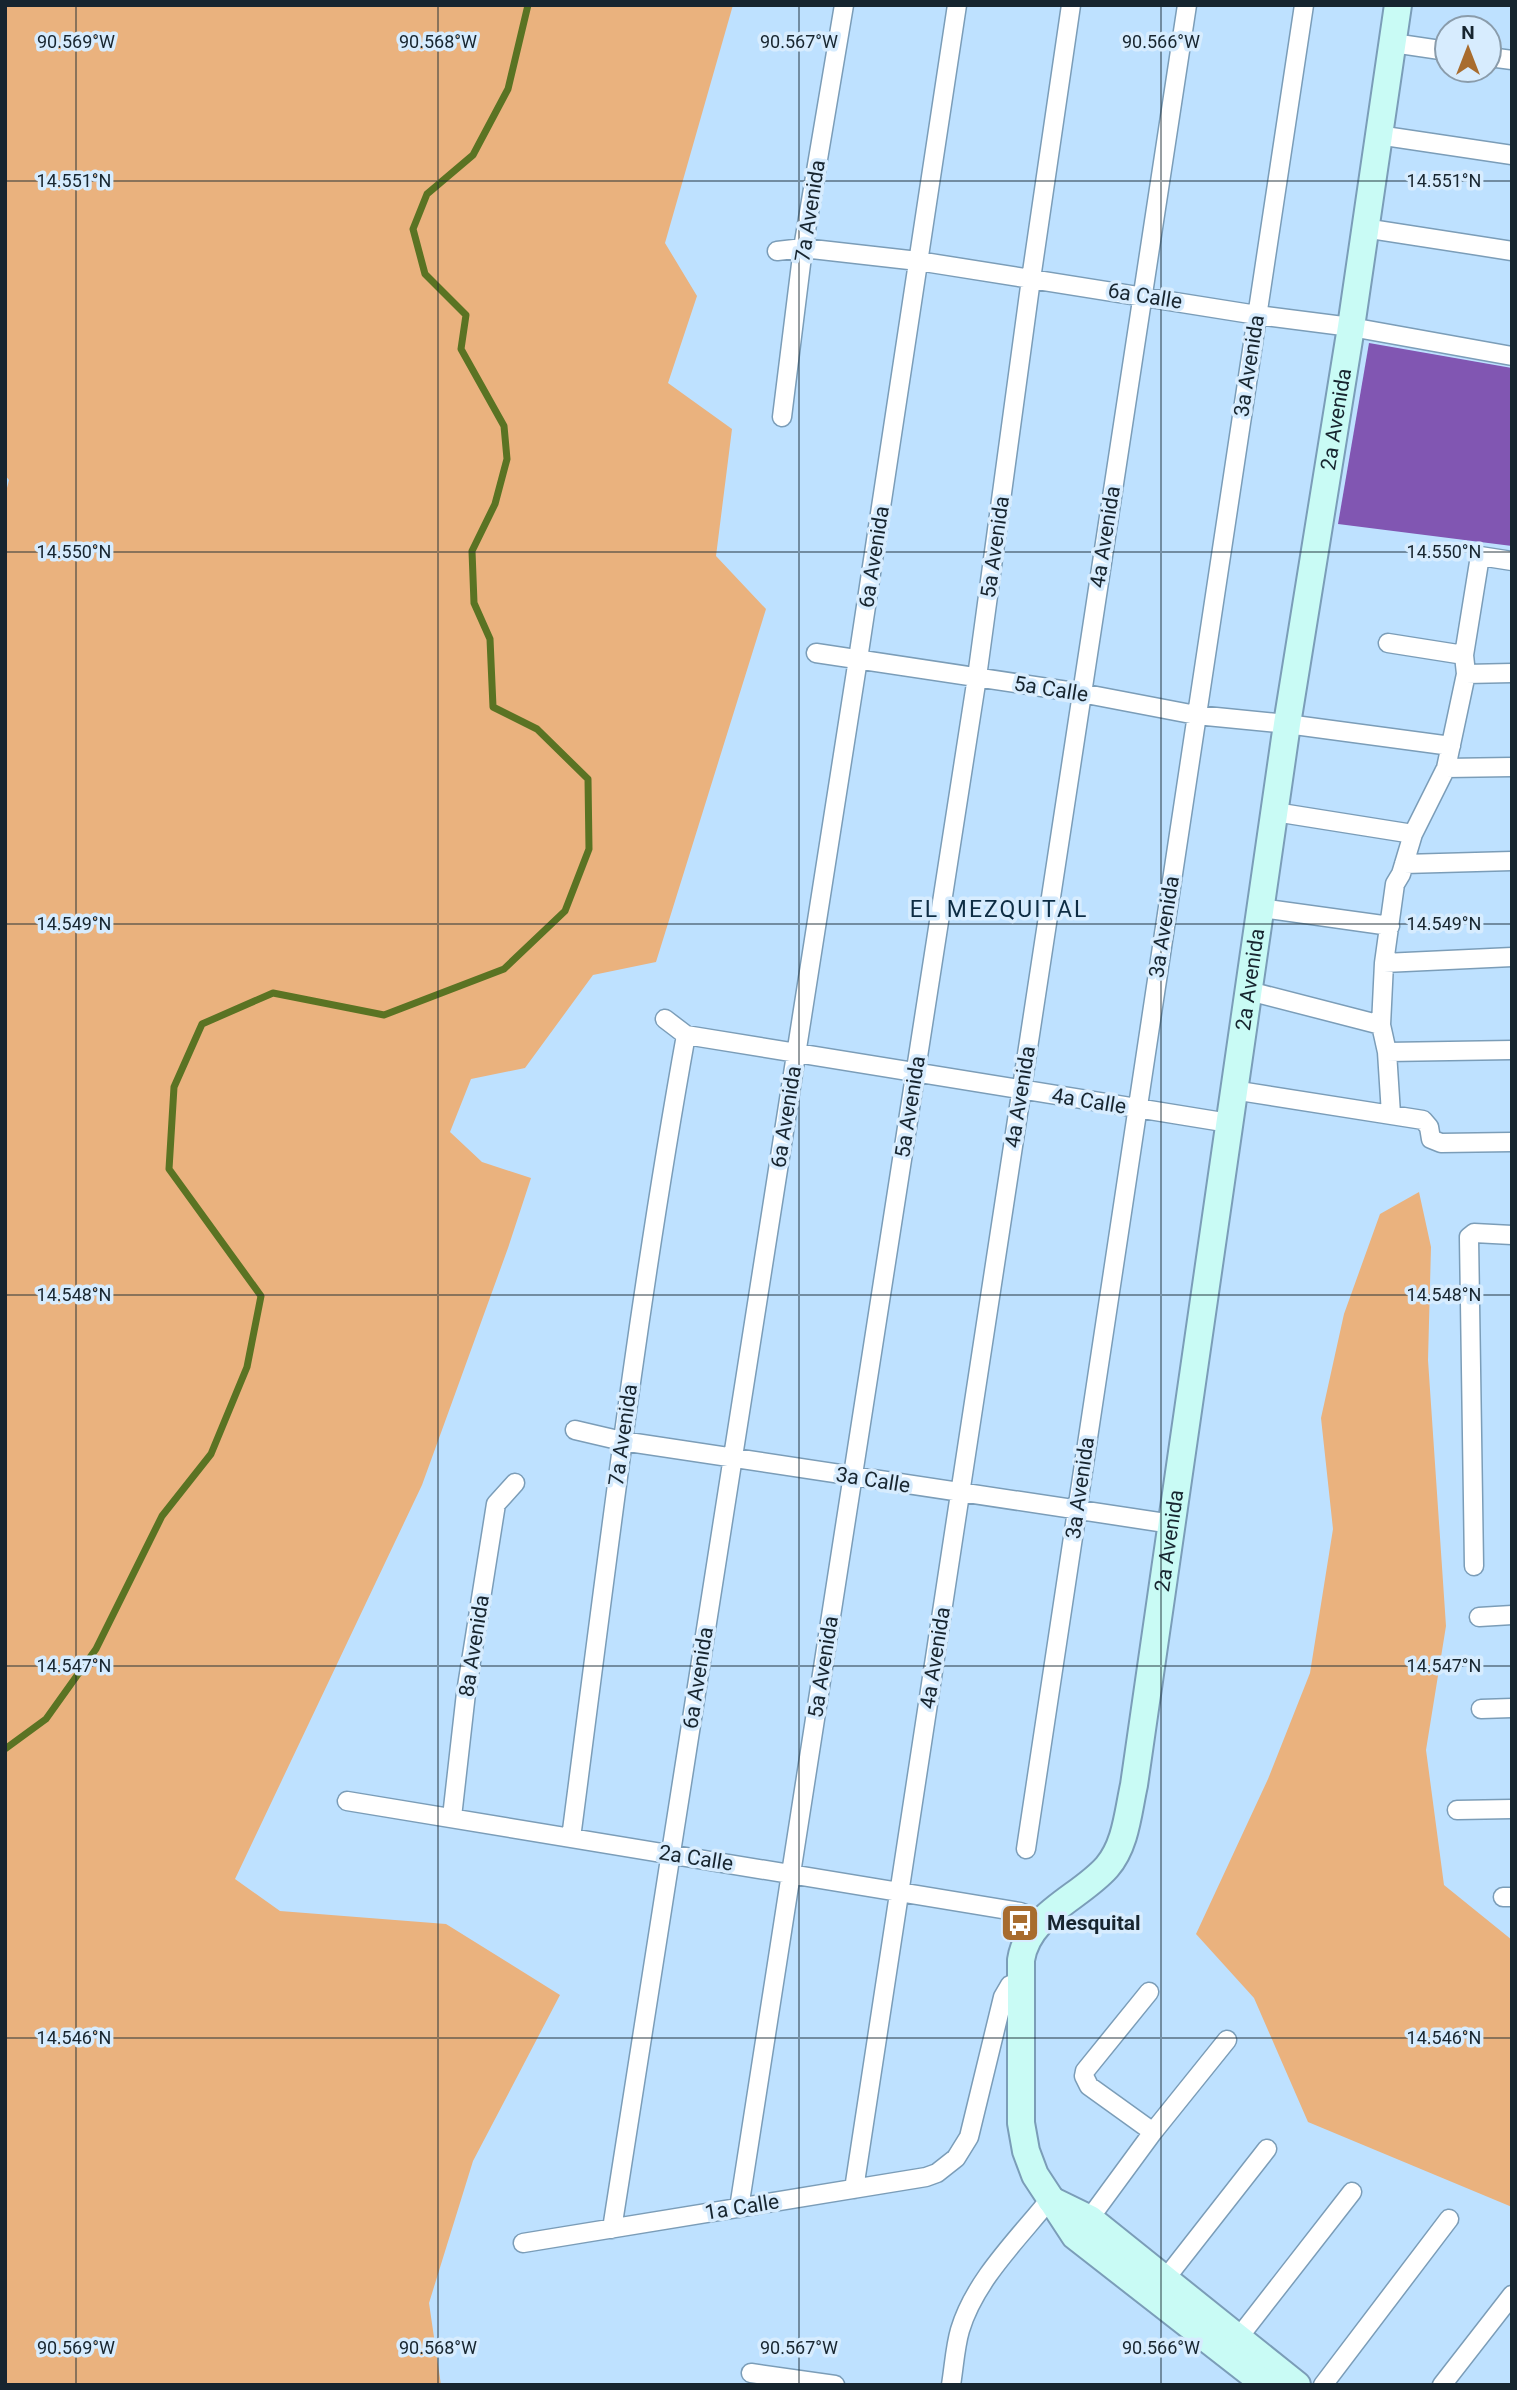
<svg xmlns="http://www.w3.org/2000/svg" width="1517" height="2390" font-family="Roboto,sans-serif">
  <rect width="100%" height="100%" fill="#bee1ff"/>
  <!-- green -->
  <path fill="#eab27e" d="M 5,5 L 733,5 L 665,243 L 697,296 L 668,383 L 732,429 L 716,556 L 766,609 L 656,962 L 593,975 L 525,1068 L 471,1079 L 450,1132 L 482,1162 L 531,1178 L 508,1248 L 422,1485 L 235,1879 L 280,1911 L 446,1924 L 560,1995 L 473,2161 L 429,2303 L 441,2385 L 5,2385 L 5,496 L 9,480 L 5,475 Z
    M 1419,1192 L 1431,1247 L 1428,1360 L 1446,1626 L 1426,1750 L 1444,1885 L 1512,1940 L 1512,2207 L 1308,2122 L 1254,1998 L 1196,1934 L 1268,1779 L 1310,1673 L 1333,1529 L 1321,1418 L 1344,1314 L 1380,1214 Z"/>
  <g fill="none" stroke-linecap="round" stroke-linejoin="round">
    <!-- stream -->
    <path stroke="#5a7323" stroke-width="7" d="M 5,1749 L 46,1719 L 96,1649 L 162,1516 L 211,1454 L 247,1367 L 261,1296 L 169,1169 L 174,1087 L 202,1024 L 273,993 L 384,1015 L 504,969 L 565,911 L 589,849 L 588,779 L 537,729 L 493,707 L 490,639 L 474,603 L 472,551 L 495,504 L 507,459 L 504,426 L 461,349 L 466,315 L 425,274 L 413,229 L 427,194 L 473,155 L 508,89 L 528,5"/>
  </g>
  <!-- building -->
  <path fill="#8156b2" d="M 1369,343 L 1512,368 L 1512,546 L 1338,524 Z"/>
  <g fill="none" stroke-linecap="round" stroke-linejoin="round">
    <!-- minor casing -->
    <g stroke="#7b9db8" stroke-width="21">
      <path id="minor" d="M 1393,43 L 1447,51
        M 1489,57 L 1512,60
        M 1378,135 L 1512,155
        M 1364,228 L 1512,251
        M 777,251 L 803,248 L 918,261 L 1257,315 L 1351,327 L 1512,356
        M 782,417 L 803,248 L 844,5
        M 1388,643 L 1464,655
        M 816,653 L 1081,693 L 1196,715 L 1287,724 L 1451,746
        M 1466,674 L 1512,673
        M 1446,768 L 1512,767
        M 1275,812 L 1413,834
        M 1404,864 L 1512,861
        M 1261,908 L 1390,926
        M 1384,963 L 1512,957
        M 1249,991 L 1381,1025
        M 665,1019 L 686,1035 L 1229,1123
        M 1387,1052 L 1512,1050
        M 1233,1090 L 1423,1120 L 1429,1127 L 1431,1139 L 1441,1143 L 1512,1142
        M 1391,1114 L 1387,1052 L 1381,1025 L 1384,963 L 1395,884 L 1401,874 L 1413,834 L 1446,768 L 1466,674 L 1464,655 L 1480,556 L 1512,561
        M 575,1430 L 622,1441 L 1172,1524
        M 1474,1566 L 1469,1237 L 1474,1233 L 1512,1235
        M 1479,1617 L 1512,1615
        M 1481,1709 L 1512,1708
        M 347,1801 L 1020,1912 L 1042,1920
        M 1457,1810 L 1512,1809
        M 452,1817 L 466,1693 L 496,1504 L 515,1483
        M 571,1838 C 606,1569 638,1301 686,1035
        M 1026,1849 L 1304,5
        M 1503,1897 L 1512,1897
        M 1149,1992 L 1085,2071 L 1084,2076 L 1089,2086 L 1153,2132
        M 854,2189 L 1187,5
        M 739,2208 L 977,677 L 1031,279 L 1071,5
        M 1084,2226 L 1153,2132 L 1227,2040
        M 612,2229 L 858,659 L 957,5
        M 523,2243 L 926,2177 L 937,2173 L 956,2158 L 969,2137 L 1003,1997 L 1010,1985 L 1020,1982
        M 1166,2278 L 1267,2149
        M 1239,2337 L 1352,2192
        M 751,2373 L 835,2385
        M 951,2385 C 954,2367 955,2347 960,2330 C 975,2280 1018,2239 1050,2199
        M 1323,2385 L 1449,2219
        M 1442,2385 L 1512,2295"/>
    </g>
    <!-- secondary casing -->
    <g stroke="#7b9db8" stroke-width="30">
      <g id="secondary">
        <path d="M 1051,2200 L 1090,2219 L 1297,2385"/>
        <path id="s1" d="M 1266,2385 L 1075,2236 L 1035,2175 L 1026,2151 L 1021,2123 L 1021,1960 C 1028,1914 1080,1898 1107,1867 C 1126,1845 1128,1812 1134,1785 L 1287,724 L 1351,327 L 1398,5"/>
      </g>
    </g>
    <!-- minor -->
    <use href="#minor" stroke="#fff" stroke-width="18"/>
    <!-- secondary -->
    <use href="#secondary" stroke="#c9fbf5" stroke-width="26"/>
  </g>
  <!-- ticks -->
  <path fill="none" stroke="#17252f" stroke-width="2" stroke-opacity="0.45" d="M 76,5 L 76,2385M 438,5 L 438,2385M 799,5 L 799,2385M 1161,5 L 1161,2385M 5,181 L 1512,181M 5,552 L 1512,552M 5,924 L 1512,924M 5,1295 L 1512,1295M 5,1666 L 1512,1666M 5,2038 L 1512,2038"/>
  <!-- icons -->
  <defs>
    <g id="bus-square" transform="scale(2.0125)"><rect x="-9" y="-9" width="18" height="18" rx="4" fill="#a86c2e" stroke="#d7ecfe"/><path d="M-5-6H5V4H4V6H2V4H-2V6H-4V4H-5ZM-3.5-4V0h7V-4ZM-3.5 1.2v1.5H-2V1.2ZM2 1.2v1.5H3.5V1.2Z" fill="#fff"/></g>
  </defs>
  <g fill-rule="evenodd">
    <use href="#bus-square" x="1020" y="1923"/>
  </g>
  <g text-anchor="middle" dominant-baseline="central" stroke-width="7" stroke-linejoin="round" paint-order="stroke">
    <!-- street labels -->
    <g font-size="21" fill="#17252f" stroke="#d7ecfe">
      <text transform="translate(810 211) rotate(-81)">7a Avenida</text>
      <text transform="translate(1145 296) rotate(9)">6a Calle</text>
      <text transform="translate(1249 366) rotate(-81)">3a Avenida</text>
      <text stroke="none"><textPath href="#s1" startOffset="2130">2a Avenida</textPath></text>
      <text transform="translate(1105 537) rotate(-81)">4a Avenida</text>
      <text transform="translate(995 547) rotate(-82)">5a Avenida</text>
      <text transform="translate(874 557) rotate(-81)">6a Avenida</text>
      <text transform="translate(1051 689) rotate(9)">5a Calle</text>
      <text transform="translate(1164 927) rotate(-81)">3a Avenida</text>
      <text stroke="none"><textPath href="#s1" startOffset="1563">2a Avenida</textPath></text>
      <text transform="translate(1020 1097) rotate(-81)">4a Avenida</text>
      <text transform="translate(1089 1101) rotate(9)">4a Calle</text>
      <text transform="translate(910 1107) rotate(-81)">5a Avenida</text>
      <text transform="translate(786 1117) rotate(-81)">6a Avenida</text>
      <text transform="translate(623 1435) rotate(-82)">7a Avenida</text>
      <text transform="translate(873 1480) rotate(9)">3a Calle</text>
      <text transform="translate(1080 1488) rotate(-82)">3a Avenida</text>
      <text stroke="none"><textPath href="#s1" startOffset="996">2a Avenida</textPath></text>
      <text transform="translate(474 1646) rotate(-81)">8a Avenida</text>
      <text transform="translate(935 1658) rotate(-81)">4a Avenida</text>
      <text transform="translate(823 1667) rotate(-81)">5a Avenida</text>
      <text transform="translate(698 1678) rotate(-81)">6a Avenida</text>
      <text transform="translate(696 1858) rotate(9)">2a Calle</text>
      <text transform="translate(742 2207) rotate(-9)">1a Calle</text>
    </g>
    <!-- poi labels -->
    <g font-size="21" font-weight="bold" fill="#17252f" stroke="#d7ecfe" text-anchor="start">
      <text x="1047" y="1923">Mesquital</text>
    </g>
    <!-- neighbourhood labels -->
    <g font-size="23" letter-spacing="2" fill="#0d2c43" stroke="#d7ecfe">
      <text x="999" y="909">EL MEZQUITAL</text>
    </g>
  </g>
  <g font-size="18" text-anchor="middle" fill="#17252f" stroke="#d7ecfe" stroke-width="7" stroke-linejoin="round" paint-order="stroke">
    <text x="76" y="48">90.569°W</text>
    <text x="438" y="48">90.568°W</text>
    <text x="799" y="48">90.567°W</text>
    <text x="1161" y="48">90.566°W</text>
    <text x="74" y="187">14.551°N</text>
    <text x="1444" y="187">14.551°N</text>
    <text x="74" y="558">14.550°N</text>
    <text x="1444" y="558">14.550°N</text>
    <text x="74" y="930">14.549°N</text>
    <text x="1444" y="930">14.549°N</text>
    <text x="74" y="1301">14.548°N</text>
    <text x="1444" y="1301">14.548°N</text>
    <text x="74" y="1672">14.547°N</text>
    <text x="1444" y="1672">14.547°N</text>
    <text x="74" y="2044">14.546°N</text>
    <text x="1444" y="2044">14.546°N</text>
    <text x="76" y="2354">90.569°W</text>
    <text x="438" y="2354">90.568°W</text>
    <text x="799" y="2354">90.567°W</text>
    <text x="1161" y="2354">90.566°W</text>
  </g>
  <!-- border -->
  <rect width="1517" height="2390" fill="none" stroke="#17252f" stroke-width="14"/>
  <!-- north arrow -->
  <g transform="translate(1468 49)"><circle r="33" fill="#d7ecfe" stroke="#8a9cab" stroke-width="2"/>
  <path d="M0-5L12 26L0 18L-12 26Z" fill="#a86c2e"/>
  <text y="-10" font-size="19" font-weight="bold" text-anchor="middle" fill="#17252f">N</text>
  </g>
</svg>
